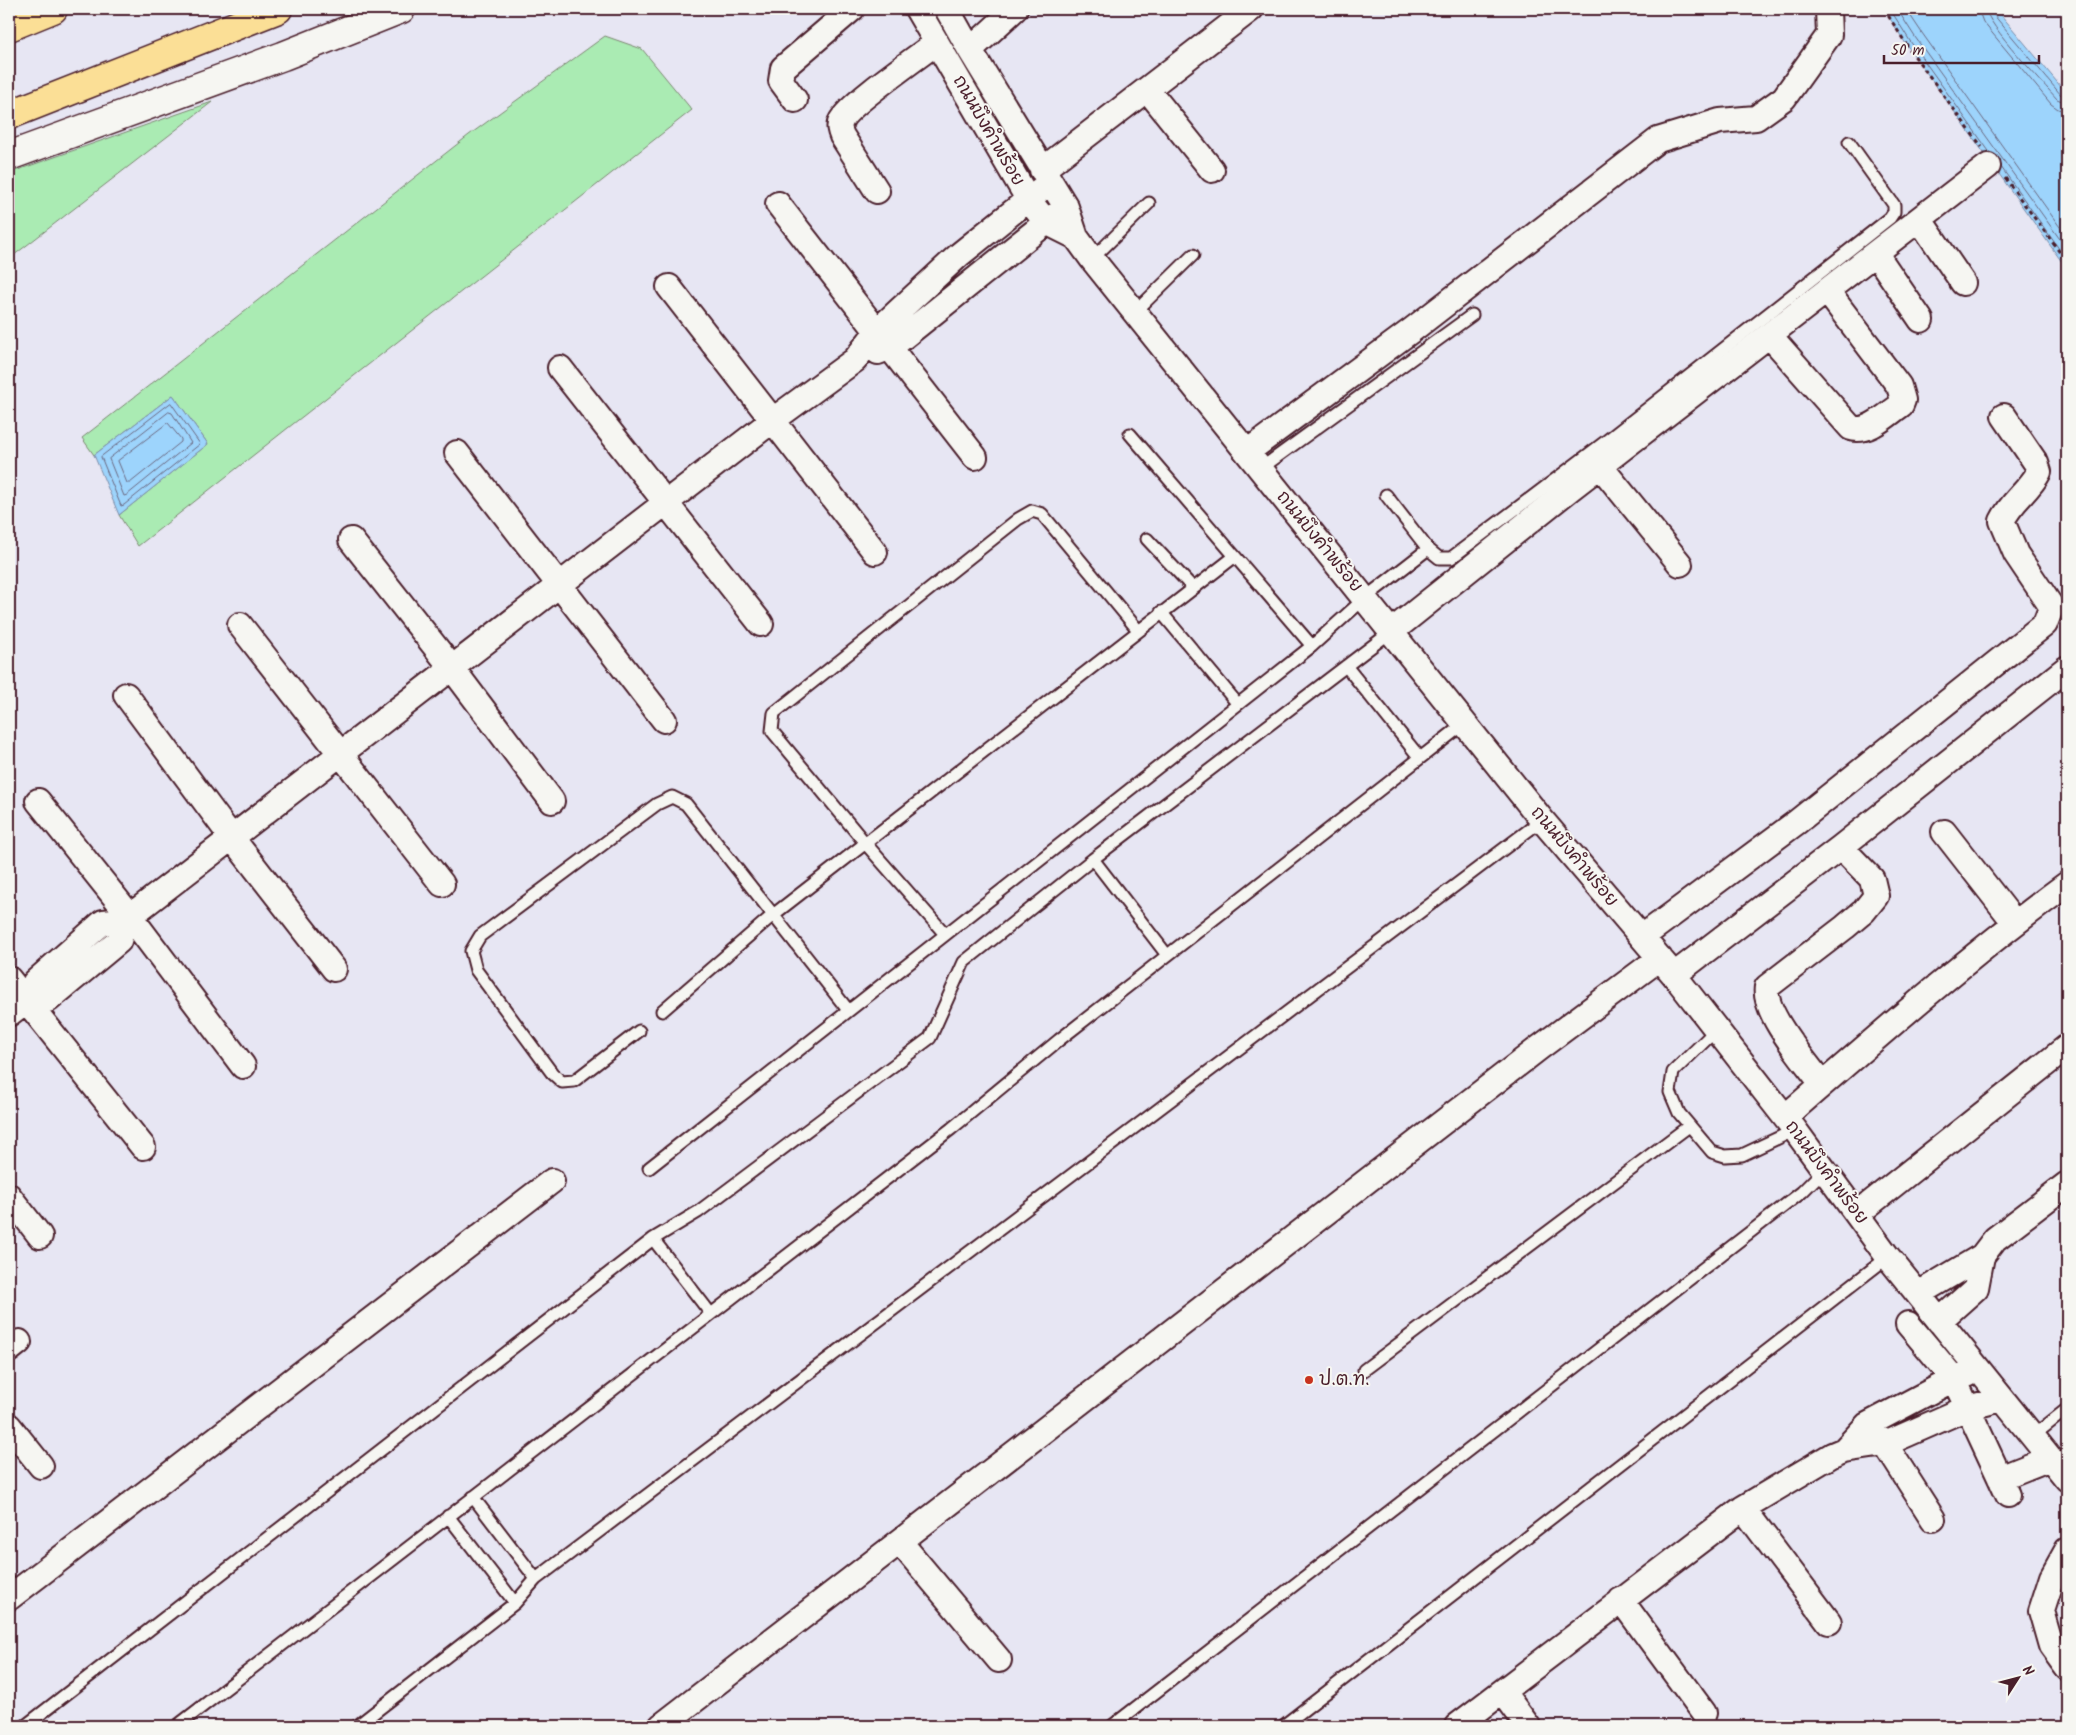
<svg xmlns="http://www.w3.org/2000/svg" width="2076" height="1735" font-family="Kalam,'Playpen Sans Thai',sans-serif">
  <rect width="100%" height="100%" fill="#e7e6f3"/>
  <filter id="ink" filterUnits="userSpaceOnUse"><feTurbulence type="fractalNoise" baseFrequency=".02" numOctaves="2"/><feDisplacementMap in="SourceGraphic" scale="10" xChannelSelector="R" yChannelSelector="G"/><feConvolveMatrix kernelMatrix="1 2 1 2 8 2 1 2 1" color-interpolation-filters="sRGB"/></filter>
  <g filter="url(#ink)">
    <!-- green -->
    <path fill="#aaebb3" stroke="#7a856f" d="M 605,36 L 642,49 L 692,110 L 138,546 L 119,515 L 208,444 L 173,395 L 94,455 L 82,438 L 469,135 Z
      M 212,102 L 9,259 L 9,173 Z"/>
    <!-- water -->
    <path fill="#9dd4fc" stroke="#7c8ca8" d="M 1884,9 L 1996,9 L 2067,94 L 2067,269 L 1906,44 Z
      M 173,395 L 208,444 L 119,515 L 94,455 Z"/>
    <g fill="none" stroke-linecap="round" stroke-linejoin="round">
      <!-- shore -->
      <path stroke="#6b677f" stroke-width="1" d="M 1890,9 L 1910,41 L 1991,154
        M 1897,9 L 1915,37 L 2067,249
        M 1906,9 L 1922,33 L 2067,237
        M 1978,9 L 1983,22 L 2051,104 L 2058,109 L 2067,111
        M 1986,9 C 1987,25 2044,84 2057,99 L 2067,103
        M 1992,9 L 1993,14 L 2061,95 L 2067,97
        M 2001,167 L 2067,260
        M 171,403 L 200,444 L 124,505 L 121,506 L 101,457 Z
        M 169,412 L 172,413 L 191,443 L 127,495 L 124,496 L 109,459 Z
        M 168,423 L 181,439 L 181,442 L 130,483 L 127,483 L 118,461 Z"/>
      <!-- lane casing -->
      <g stroke="#4a1f2b" stroke-width="15">
        <path id="lane" d="M 1092,259 L 1149,203
          M 1134,313 L 1193,255
          M 1130,434 L 1312,646
          M 1260,469 L 1472,315
          M 1386,495 L 1428,549
          M 1147,539 L 1193,588
          M 1161,612 L 1237,703
          M 1346,666 L 1420,758
          M 1093,859 L 1167,955
          M 945,934 L 866,844 L 772,731 L 774,713 L 1018,519 L 1032,511 L 1042,514 L 1138,630
          M 662,1011 L 773,915 L 1234,557
          M 1717,1029 L 1673,1072 L 1670,1092 L 1679,1113 L 1712,1152 L 1725,1156 L 1742,1155 L 1795,1130
          M 639,1031 L 574,1081 L 562,1082 L 552,1073 L 476,970 L 471,951 L 480,936 L 657,804 L 672,797 L 686,804 L 848,1010
          M 649,1168 L 1312,646 L 1365,598 L 1428,549 L 1439,558 L 1451,558 L 1605,442 L 1890,218 L 1894,212 L 1894,205 L 1849,142
          M 653,1239 L 711,1314
          M 1364,1370 L 1689,1126
          M 2033,1436 L 2067,1409
          M 473,1497 L 536,1579
          M 448,1516 L 515,1603
          M 25,1726 L 653,1239 L 698,1212 L 930,1038 L 964,962 L 1093,859 L 1392,631
          M 177,1726 L 951,1129 L 1059,1040 L 1465,723
          M 357,1726 L 515,1603 L 536,1579 L 1542,820
          M 1112,1726 L 1802,1192 L 1824,1170
          M 1283,1726 L 1888,1257"/>
      </g>
      <!-- street casing -->
      <g stroke="#4a1f2b" stroke-width="28">
        <path id="street" d="M 917,9 L 1028,199 L 1046,222 L 1076,237
          M 947,9 L 970,50 L 1066,207 L 1076,237 L 1092,259 L 1542,820 L 1674,975 L 1795,1130 L 1888,1257 L 2067,1479
          M 970,50 L 1015,9
          M 1147,89 L 1212,170
          M 795,100 L 781,81 L 783,68 L 852,9
          M 1042,170 L 1251,9
          M 877,191 L 842,136 C 840,131 838,126 841,121 C 847,106 919,56 936,43
          M 778,204 L 975,457
          M 1920,220 L 1963,283
          M 1876,254 L 1921,320
          M 669,287 L 875,552
          M 1770,336 L 1851,428 C 1868,434 1888,414 1901,405 L 1903,400 L 1899,386 L 1827,291
          M 878,352 L 891,347 L 1058,213
          M 560,368 L 761,624
          M 1247,452 L 1412,330 L 1658,140 L 1720,121 L 1756,118 L 1784,98 L 1829,35 L 1828,9
          M 457,453 L 664,720
          M 1601,467 L 1680,564
          M 351,540 L 452,668 L 552,801
          M 240,625 L 442,884
          M 1392,631 L 1571,488 L 1988,166
          M 126,695 L 232,838 L 334,969
          M 38,801 L 130,916 L 243,1066
          M 1944,832 L 2015,923
          M 1642,937 L 1797,822 L 2045,624 L 2051,608 L 2049,603 L 2016,554 L 2002,521 C 2012,500 2029,491 2039,472 L 2036,463 L 2004,416
          M 1674,975 L 1841,847 L 2067,668
          M 9,979 L 143,1147
          M 31,997 L 48,1000 L 119,941 L 125,920
          M 9,1014 L 31,997 L 35,982 L 103,922 L 125,920 L 773,420 L 855,360 L 878,330 L 959,255 L 1050,182
          M 1822,1084 C 1807,1063 1762,1013 1767,987 L 1845,927 L 1864,911 L 1876,896 L 1872,879 L 1841,847
          M 1785,1117 C 1877,1037 1969,956 2067,884
          M 9,1196 L 40,1236
          M 1857,1214 L 2067,1047
          M 1918,1294 L 1982,1256 L 1995,1239 L 2067,1184
          M 1939,1321 L 1976,1288 L 1982,1256
          M 1908,1324 L 1954,1379 L 2008,1495
          M 9,1350 L 19,1342
          M 9,1426 L 41,1466
          M 1875,1434 L 1885,1444 L 1933,1519
          M 1844,1450 L 1867,1425 L 1954,1379 L 1969,1374
          M 2000,1478 L 2050,1458
          M 1743,1508 L 1829,1622
          M 900,1542 L 999,1660
          M 2067,1550 L 2052,1577 L 2041,1611 L 2051,1646 L 2067,1668
          M 9,1598 L 552,1181
          M 1621,1600 L 1704,1713
          M 1503,1692 L 1528,1726
          M 661,1726 L 1539,1048 L 1660,958
          M 1457,1726 L 1743,1508 L 1832,1455 L 1844,1450 L 1885,1444 L 1967,1408 L 2002,1399"/>
      </g>
      <!-- secondary casing -->
      <g stroke="#4a1f2b" stroke-width="31">
        <path id="secondary" d="M 9,156 L 283,56 L 401,9"/>
      </g>
      <!-- highway casing -->
      <g stroke="#4a1f2b" stroke-width="31">
        <path id="highway" d="M 9,27 L 53,9
          M 9,115 L 278,9"/>
      </g>
      <!-- path -->
      <path stroke="#4a1f2b" stroke-width="3" stroke-dasharray="4 4" stroke-linecap="butt" d="M 1884,9 L 1910,50 L 1982,147
        M 2005,178 L 2067,262"/>
      <!-- lane -->
      <use href="#lane" stroke="#f6f6f2" stroke-width="11"/>
      <!-- street -->
      <use href="#street" stroke="#f6f6f2" stroke-width="24"/>
      <!-- secondary -->
      <use href="#secondary" stroke="#f6f6f2" stroke-width="28"/>
      <!-- highway -->
      <use href="#highway" stroke="#fbdf96" stroke-width="28"/>
    </g>
  </g>
  <!-- markers -->
  <circle fill="#c8321e" stroke="#f6f6f2" stroke-width="2" cx="1309" cy="1380" r="5"/>
  <g text-anchor="middle" dominant-baseline="central" stroke-width="4" stroke-linejoin="round" paint-order="stroke">
    <!-- street labels -->
    <g font-size="18" fill="#4a1f2b" stroke="#f6f6f2">
      <text transform="translate(988 131) rotate(60)">ถนนบึงคำพร้อย</text>
      <text transform="translate(1319 542) rotate(51)">ถนนบึงคำพร้อย</text>
      <text transform="translate(1574 857) rotate(50)">ถนนบึงคำพร้อย</text>
      <text transform="translate(1826 1173) rotate(53)">ถนนบึงคำพร้อย</text>
    </g>
    <!-- poi labels -->
    <g font-size="18" fill="#4a1f2b" stroke="#f6f6f2" text-anchor="start">
      <text x="1319" y="1380">ป.ต.ท.</text>
    </g>
  </g>
  <!-- margin -->
  <rect width="2076" height="1735" fill="none" stroke="#f6f6f2" stroke-width="30"/>
  <rect x="15" y="15" width="2046" height="1705" fill="none" stroke="#4a1f2b" stroke-width="2" filter="url(#ink)"/>
  <!-- north arrow -->
  <g transform="translate(2018 1678) rotate(54)" stroke="#f6f6f2" stroke-width="4" paint-order="stroke">
  <path d="M0-4L9 19L0 12L-9 19Z" fill="#4a1f2b"/>
  <text y="-8" font-size="14" font-weight="bold" text-anchor="middle" fill="#4a1f2b">N</text>
  </g>
  <!-- scale -->
  <path d="M1884 55v8h155v-8" fill="none" stroke="#4a1f2b" stroke-width="2.5"/>
  <text x="1891" y="55" font-size="15" fill="#4a1f2b" stroke="#f6f6f2" stroke-width="4" paint-order="stroke">50 m</text>
</svg>
